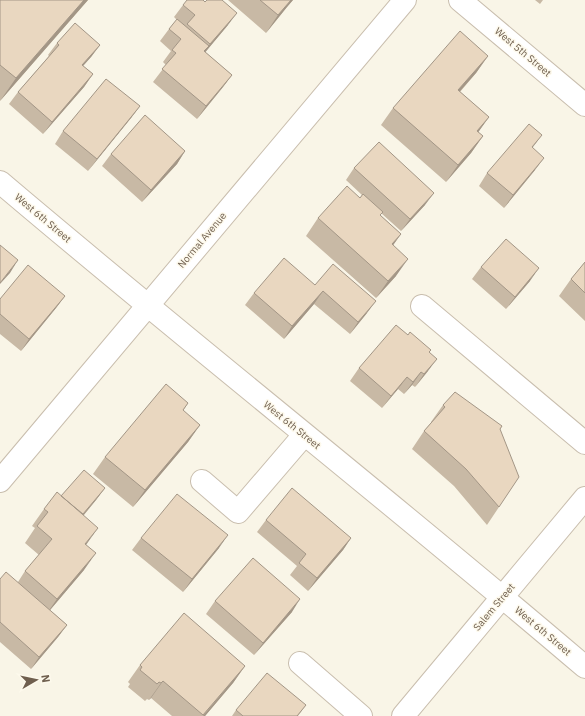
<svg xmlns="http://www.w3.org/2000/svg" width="585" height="716" font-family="'IBM Plex Sans',sans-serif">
  <rect width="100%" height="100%" fill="#f9f5e7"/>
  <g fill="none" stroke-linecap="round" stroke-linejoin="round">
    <!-- minor casing -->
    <g stroke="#c9beae" stroke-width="24">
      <path id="minor" d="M 460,0 L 585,105
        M 0,182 C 193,346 392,502 585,667
        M 422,306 L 585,443
        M 0,481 L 405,0
        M 202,481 L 238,512 L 304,435
        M 300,663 L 361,716
        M 403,716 L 585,498"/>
    </g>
    <!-- minor -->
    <use href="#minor" stroke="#fff" stroke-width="22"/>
  </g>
  <!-- wall -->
  <path fill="#c8b9a5" d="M 0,0 L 88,0 L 0,101 Z
    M 228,0 L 293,0 L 287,7 L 266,33 Z
    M 535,0 L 543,0 L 540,4 Z
    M 183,5 L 228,25 L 205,52 L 232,75 L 223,87 L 197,119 L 153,82 L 166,65 L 163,62 L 171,51 L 160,41 L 169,29 L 177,20 L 174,17 Z
    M 57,43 L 100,45 L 91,57 L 83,66 L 93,74 L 84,87 L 43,134 L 9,104 L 18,92 L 49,56 L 48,55 Z
    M 488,56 L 476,73 L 460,92 L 489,117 L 478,132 L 483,136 L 471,153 L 446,182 L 381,125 L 393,108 Z
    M 140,106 L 131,118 L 88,171 L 55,144 L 63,131 Z
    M 533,148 L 535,170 L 504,208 L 479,186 L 487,173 Z
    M 185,151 L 177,164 L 142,202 L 102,166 L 111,154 Z
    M 354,168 L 425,205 L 401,231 L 381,213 L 380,215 L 401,234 L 393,245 L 396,276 L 376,298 L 306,236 L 318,218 L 360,198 L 362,195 L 346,180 Z
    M 585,262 L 585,321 L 559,296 L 571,279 Z
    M 481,267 L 530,281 L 506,309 L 472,279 Z
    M 315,285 L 367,313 L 350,334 L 314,304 L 284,339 L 245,305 L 254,293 Z
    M 65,296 L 56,308 L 21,351 L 0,334 L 0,299 Z
    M 408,335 L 429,352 L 428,371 L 415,387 L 412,385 L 404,394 L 398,389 L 382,408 L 350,381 L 359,368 Z
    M 188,403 L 183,411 L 200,425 L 188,442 L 133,507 L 93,474 L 105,457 Z
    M 443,405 L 502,426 L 500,429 L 499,507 L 487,525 L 454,486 L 412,449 L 424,431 L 431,423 L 431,422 Z
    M 105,488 L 96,500 L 84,515 L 86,545 L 84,570 L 50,610 L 67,625 L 58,637 L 31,669 L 0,642 L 0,579 L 18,582 L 25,571 L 39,555 L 25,543 L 35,528 L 32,526 L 44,509 L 61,496 Z
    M 266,520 L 351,538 L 343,550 L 308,591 L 290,575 L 297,566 L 257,532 Z
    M 141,538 L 219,548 L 183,592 L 132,550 Z
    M 215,601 L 292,612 L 254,655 L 206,614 Z
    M 140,665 L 245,666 L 233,683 L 205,716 L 172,716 L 151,698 L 149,700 L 147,699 L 145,701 L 128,687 L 130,684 L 128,682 Z
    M 306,705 L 298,716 L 232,716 L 236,710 Z"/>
  <!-- shaded-wall -->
  <path fill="#a39686" d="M 84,0 L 88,0 L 0,101 L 16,78 Z
    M 291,0 L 293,0 L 287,7 L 266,33 L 278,15 Z
    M 237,13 L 228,25 L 203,55 L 204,51 L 210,44 Z
    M 100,45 L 91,57 L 73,77 L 82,65 Z
    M 488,56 L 476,73 L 446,107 L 458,90 Z
    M 93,74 L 84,87 L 43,134 L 52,122 Z
    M 232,75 L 223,87 L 197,119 L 206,106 Z
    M 140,106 L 131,118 L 88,171 L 97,159 Z
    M 489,117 L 477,134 L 477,131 Z
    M 542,135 L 533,147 L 523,160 L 532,147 Z
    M 483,136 L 471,153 L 446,182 L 458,165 Z
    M 185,151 L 177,164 L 142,202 L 151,190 Z
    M 544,158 L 535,170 L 504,208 L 513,195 Z
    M 434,193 L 425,205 L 401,231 L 410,219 Z
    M 401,234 L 389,251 L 392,244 Z
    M 408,259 L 396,276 L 376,298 L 388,281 Z
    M 18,260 L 10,273 L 0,284 L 0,283 Z
    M 539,268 L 530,281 L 506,309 L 515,297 Z
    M 323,291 L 314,304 L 284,339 L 292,326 Z
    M 65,296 L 56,308 L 21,351 L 29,339 Z
    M 376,301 L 367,313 L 350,334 L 358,322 Z
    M 437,359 L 428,371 L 415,387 L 424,374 Z
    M 421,372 L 412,385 L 404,394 L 413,382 Z
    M 407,377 L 398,389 L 382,408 L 391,396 Z
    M 200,425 L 188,442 L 133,507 L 145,490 Z
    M 105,488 L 96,500 L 71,530 L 80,518 Z
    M 98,528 L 86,545 L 85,544 Z
    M 228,535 L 219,548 L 183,592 L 192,579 Z
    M 351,538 L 343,550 L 308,591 L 317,578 Z
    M 96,553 L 84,570 L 45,616 L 57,599 Z
    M 300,599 L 292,612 L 254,655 L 263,643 Z
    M 67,625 L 58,637 L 31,669 L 39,657 Z
    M 245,666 L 233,683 L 205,716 L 203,716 Z
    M 163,681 L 151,698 L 149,700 L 161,683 Z"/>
  <!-- building -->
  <path fill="#e9d7c0" stroke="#a39686" d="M 0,0 L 84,0 L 16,78 L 0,65 Z
    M 187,0 L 203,0 L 205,2 L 207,0 L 222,0 L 237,13 L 210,44 L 187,24 L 195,15 L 183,5 Z
    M 260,0 L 291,0 L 278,15 Z
    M 177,19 L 209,46 L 204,51 L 232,75 L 206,106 L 162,69 L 176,53 L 172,50 L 181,39 L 169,29 Z
    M 75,23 L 100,45 L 82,65 L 93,74 L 52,122 L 18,92 L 59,45 L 57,43 Z
    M 460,31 L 488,56 L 458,90 L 489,117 L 477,131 L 483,136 L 458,165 L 393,108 Z
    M 106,79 L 140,106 L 97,159 L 63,131 Z
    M 145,115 L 185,151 L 151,190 L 111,154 Z
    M 529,124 L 542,135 L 532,147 L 544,158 L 513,195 L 487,173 Z
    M 379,142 L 434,193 L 410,219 L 354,168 Z
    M 347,186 L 360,198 L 363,194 L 383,212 L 380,215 L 401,234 L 392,244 L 408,259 L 388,281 L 318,218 Z
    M 506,239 L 539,268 L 515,297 L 481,267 Z
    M 0,245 L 18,260 L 0,283 Z
    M 284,258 L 315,285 L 333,264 L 376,301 L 358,322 L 323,291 L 292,326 L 254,293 Z
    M 585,262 L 585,293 L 571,279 Z
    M 28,265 L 65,296 L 29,339 L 0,314 L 0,299 Z
    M 396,325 L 408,335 L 410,332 L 431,350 L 429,352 L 437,359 L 424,374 L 421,372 L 413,382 L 407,377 L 391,396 L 359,368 Z
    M 166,384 L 188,403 L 183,410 L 200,425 L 145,490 L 105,457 Z
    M 455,392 L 502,426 L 500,429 L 519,477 L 499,507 L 466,469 L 424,431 L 445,407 L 443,405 Z
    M 84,470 L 105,488 L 83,514 L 61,496 Z
    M 292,488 L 351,538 L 317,578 L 299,563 L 306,554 L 266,520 Z
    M 57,492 L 98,528 L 85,544 L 96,553 L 57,599 L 25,571 L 52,539 L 37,526 L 48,512 L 44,509 Z
    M 177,494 L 228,535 L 192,579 L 141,538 Z
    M 253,558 L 300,599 L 263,643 L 215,601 Z
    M 6,572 L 67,625 L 39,657 L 0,622 L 0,579 Z
    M 184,613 L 245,666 L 203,715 L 163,681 L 161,683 L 159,682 L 157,684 L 140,670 L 142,667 L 140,665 Z
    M 267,673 L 306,705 L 297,716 L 243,716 L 236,710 Z"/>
  <g text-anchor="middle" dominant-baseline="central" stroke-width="3" stroke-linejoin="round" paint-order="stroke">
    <!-- street labels -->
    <g font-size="10" fill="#6f5f4e" stroke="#fdf9ec">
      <text transform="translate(523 52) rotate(40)">West 5th Street</text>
      <text transform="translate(43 218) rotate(40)">West 6th Street</text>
      <text transform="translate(202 240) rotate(-50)">Normal Avenue</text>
      <text transform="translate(292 425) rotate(39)">West 6th Street</text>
      <text transform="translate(494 607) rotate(-50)">Salem Street</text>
      <text transform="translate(543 631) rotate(40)">West 6th Street</text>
    </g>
  </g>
  <!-- north arrow -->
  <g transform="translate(36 680) rotate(81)" stroke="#fdf9ec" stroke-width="3" paint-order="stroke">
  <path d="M0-3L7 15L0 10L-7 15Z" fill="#6f5f4e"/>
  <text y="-6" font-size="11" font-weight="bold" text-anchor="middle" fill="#6f5f4e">N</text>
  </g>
</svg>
